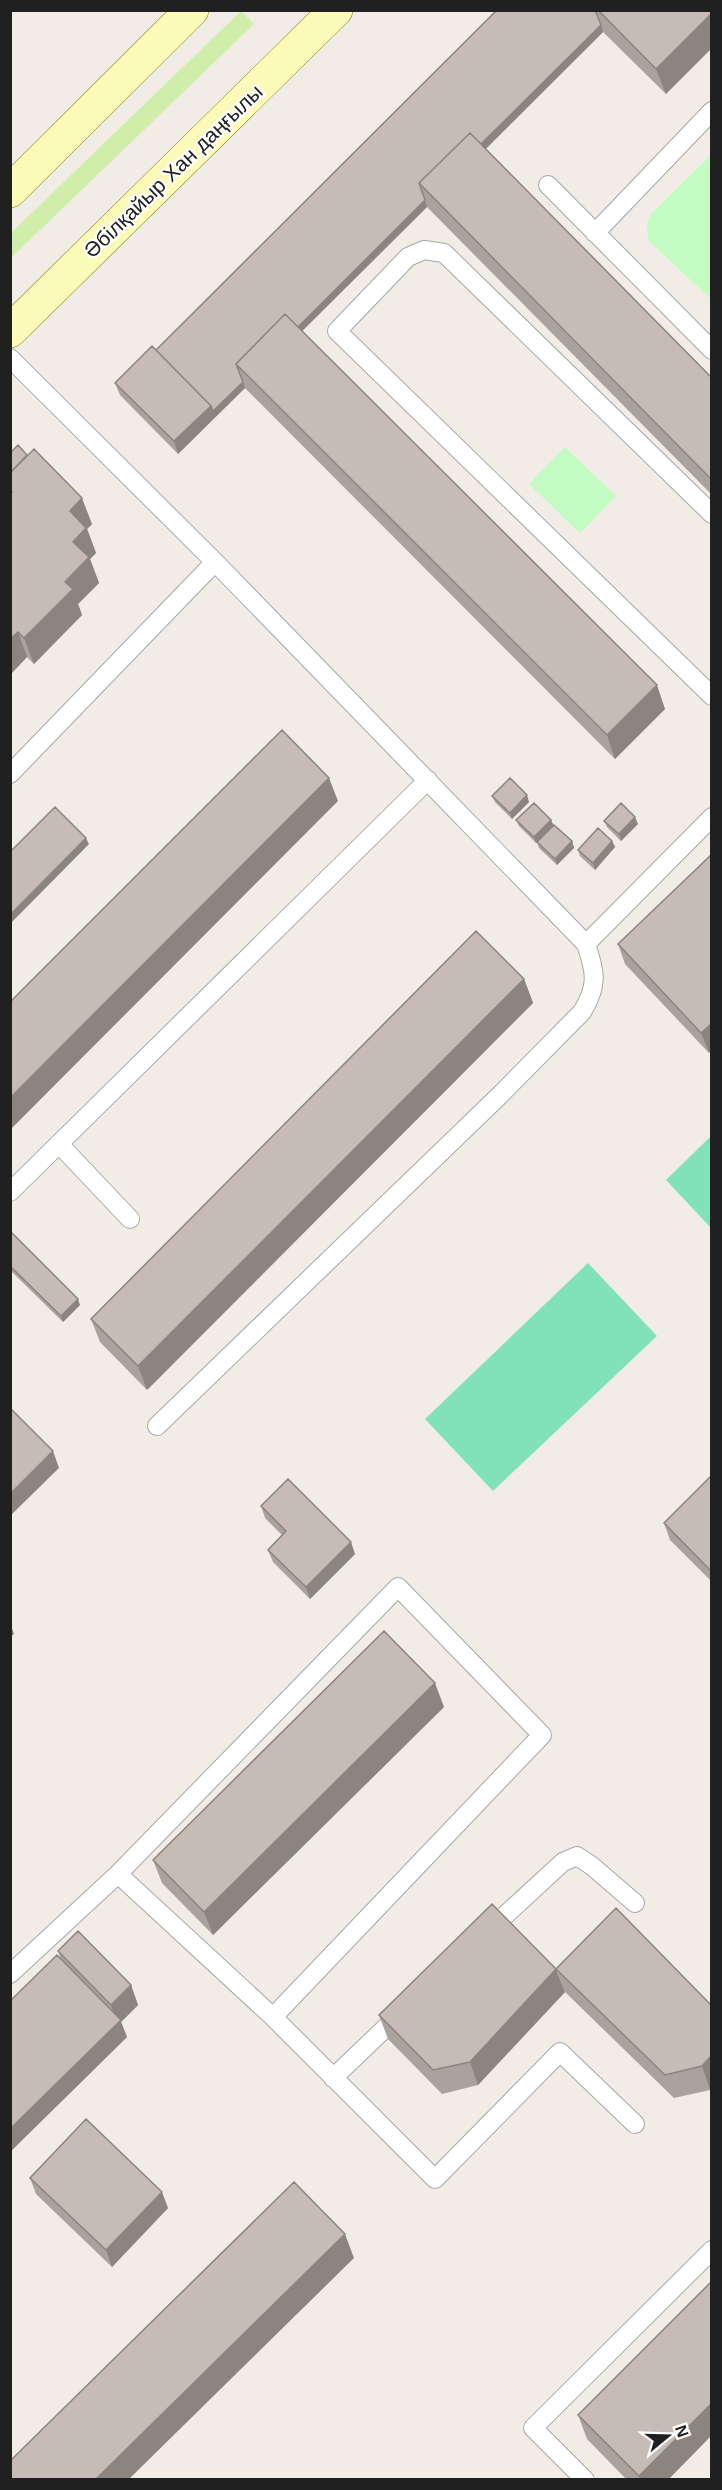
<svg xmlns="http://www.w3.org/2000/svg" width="722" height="2490" font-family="Arial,sans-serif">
  <rect width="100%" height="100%" fill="#f1ede6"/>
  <!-- grass -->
  <path fill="#d0edaa" d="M 241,11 L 254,24 L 11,258 L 11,233 Z"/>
  <!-- park -->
  <path fill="#c2fcc2" d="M 711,155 L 711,299 L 648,240 L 647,225 L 652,213 Z
    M 565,447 L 616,496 L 580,533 L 529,484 Z"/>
  <!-- pitch -->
  <path fill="#81e3b5" d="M 709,1138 L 712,1141 L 711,1228 L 666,1180 Z
    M 588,1263 L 657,1336 L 493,1491 L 425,1419 Z"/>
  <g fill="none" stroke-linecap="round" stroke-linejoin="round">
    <!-- service casing -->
    <g stroke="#a7a7a7" stroke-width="20">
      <path id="service" d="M 548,185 L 712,350
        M 595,233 L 712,111
        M 10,358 L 215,562 L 586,944 L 712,817
        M 712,514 L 444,253 L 424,250 L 408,257 L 337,331 L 712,696
        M 10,774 L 215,562
        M 59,1144 L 130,1219
        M 10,1192 L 428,780
        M 157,1426 L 499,1096 L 582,1012 C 598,986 596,973 586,944
        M 487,1932 L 563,1862 L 577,1856 L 592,1866 L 635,1903
        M 10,1974 L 118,1874 L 398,1587 L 542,1735 L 273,2017 L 118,1874
        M 273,2017 L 435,2179 L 560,2052 L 635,2124
        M 333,2078 L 401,2013
        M 585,2480 L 533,2428 L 712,2250"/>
    </g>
    <!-- secondary casing -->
    <g stroke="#7b7e00" stroke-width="34">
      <path id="secondary" d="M 10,191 L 192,10
        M 10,331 L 336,10"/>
    </g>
    <!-- service -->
    <use href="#service" stroke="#fff" stroke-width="18"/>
    <!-- secondary -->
    <use href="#secondary" stroke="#fcfab9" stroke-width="33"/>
  </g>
  <!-- wall -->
  <path fill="#aaa29c" d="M 497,10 L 711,10 L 666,94 L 603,32 L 486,149 L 711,377 L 711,494 L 427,207 L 302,331 L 665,709 L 615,759 L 245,388 L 178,454 L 120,395 L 115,383 L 156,350 Z
    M 10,453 L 92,524 L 87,529 L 96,553 L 90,559 L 99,583 L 78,604 L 82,615 L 34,664 L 27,657 L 10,675 Z
    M 492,796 L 529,802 L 512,819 L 495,802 Z
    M 516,820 L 551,820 L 553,825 L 572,841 L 574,848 L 557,865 L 539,848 L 537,842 L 536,843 L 519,826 Z
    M 604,821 L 638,824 L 621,841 L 607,827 Z
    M 612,841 L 615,847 L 595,870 L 580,856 L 578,850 Z
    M 711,855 L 709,1053 L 625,964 L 618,944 Z
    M 524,979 L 533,1003 L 147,1390 L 100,1342 L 91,1319 Z
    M 10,1231 L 80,1305 L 63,1322 L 10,1270 Z
    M 711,1476 L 711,1581 L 670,1540 L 664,1523 Z
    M 261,1506 L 355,1554 L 310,1599 L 273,1562 L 268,1550 L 282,1535 L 265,1518 Z
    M 444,1707 L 213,1935 L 162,1883 L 153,1860 Z
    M 58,1951 L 131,1985 L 138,2005 L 121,2022 L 127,2037 L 10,2152 L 10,2001 L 61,1959 Z
    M 556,1969 L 711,2005 L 710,2090 L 674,2098 L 565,1992 Z
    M 565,1992 L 478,2085 L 442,2094 L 388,2039 L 379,2015 Z
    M 30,2178 L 168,2208 L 112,2267 L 36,2194 Z
    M 578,2415 L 668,2480 L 627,2480 L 587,2439 Z"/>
  <!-- shaded-wall -->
  <path fill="#8b847f" d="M 711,14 L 711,49 L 666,94 L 656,69 Z
    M 601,25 L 603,32 L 435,199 L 430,195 Z
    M 425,200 L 427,207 L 253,380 L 248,376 Z
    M 243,382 L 245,388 L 178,454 L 174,441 L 211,406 Z
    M 82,498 L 92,524 L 87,529 L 96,553 L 90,559 L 99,583 L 78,604 L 82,615 L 34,664 L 24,638 L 65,582 L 73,542 L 70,511 Z
    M 18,632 L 27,657 L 10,675 L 10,639 Z
    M 657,685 L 665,709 L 615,759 L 607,735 Z
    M 329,778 L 338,801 L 10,1130 L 10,1098 Z
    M 527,795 L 529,802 L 512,819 L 510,813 Z
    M 635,817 L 638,824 L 621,841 L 619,834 Z
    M 551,820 L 554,826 L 536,843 L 534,837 Z
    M 86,838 L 89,844 L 10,924 L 10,915 Z
    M 572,841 L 574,848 L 557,865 L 555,859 Z
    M 612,841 L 615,847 L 595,870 L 593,863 Z
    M 524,979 L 533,1003 L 147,1390 L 138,1366 Z
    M 711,1024 L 711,1050 L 709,1053 L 701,1033 Z
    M 78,1299 L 80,1305 L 63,1322 L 61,1316 Z
    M 53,1451 L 59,1468 L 10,1516 L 10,1494 Z
    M 351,1542 L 355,1554 L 310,1599 L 306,1587 Z
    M 10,1623 L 14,1634 L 10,1637 Z
    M 435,1683 L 444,1707 L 213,1935 L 204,1912 Z
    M 556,1969 L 565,1992 L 478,2085 L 470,2062 Z
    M 131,1985 L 138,2005 L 121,2022 L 127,2037 L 10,2152 L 10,2129 L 117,2023 L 111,2005 Z
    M 711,2056 L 711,2089 L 710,2090 L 702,2066 Z
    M 162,2192 L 168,2208 L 112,2267 L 106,2250 Z
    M 345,2234 L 354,2258 L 128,2480 L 95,2480 Z
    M 711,2404 L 711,2436 L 668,2480 L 640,2480 L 639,2476 Z"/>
  <!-- building -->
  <path fill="#c6bcb5" stroke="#8b847f" stroke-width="1.5" d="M 497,10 L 595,10 L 601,25 L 481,144 L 470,133 L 419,183 L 425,200 L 298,327 L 285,314 L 236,364 L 243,382 L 213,411 L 211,406 L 156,350 Z
    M 598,10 L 711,10 L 711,14 L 656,69 Z
    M 470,133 L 711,377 L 711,479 L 419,183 Z
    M 285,314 L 657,685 L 607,735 L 236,364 Z
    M 152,346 L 211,406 L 174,441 L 115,383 Z
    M 18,445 L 27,455 L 10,473 L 10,453 Z
    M 34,449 L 82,498 L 70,511 L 86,528 L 73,542 L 89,557 L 65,582 L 73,589 L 24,638 L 18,632 L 10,639 L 10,494 L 12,492 L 10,490 L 10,473 Z
    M 282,730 L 329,778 L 10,1098 L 10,1002 Z
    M 510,778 L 527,795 L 510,813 L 492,796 Z
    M 534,803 L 551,820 L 534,837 L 516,820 Z
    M 621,803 L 635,817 L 619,834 L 604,821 Z
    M 55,807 L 86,838 L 10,915 L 10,852 Z
    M 554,825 L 572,841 L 555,859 L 537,842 Z
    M 598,828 L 612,841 L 593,863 L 578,850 Z
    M 711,855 L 711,1024 L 701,1033 L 618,944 Z
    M 476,931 L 524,979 L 138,1366 L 91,1319 Z
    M 10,1231 L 78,1299 L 61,1316 L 10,1266 Z
    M 10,1408 L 53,1451 L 10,1494 Z
    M 711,1476 L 711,1571 L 664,1523 Z
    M 288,1479 L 351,1542 L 306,1587 L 268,1550 L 286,1531 L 261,1506 Z
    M 384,1631 L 435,1683 L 204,1912 L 153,1860 Z
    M 492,1904 L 556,1969 L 470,2062 L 433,2070 L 379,2015 Z
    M 616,1908 L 711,2005 L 711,2056 L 702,2066 L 665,2075 L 556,1969 Z
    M 78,1931 L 131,1985 L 111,2005 L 58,1951 Z
    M 57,1955 L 121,2020 L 10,2129 L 10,2001 Z
    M 86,2119 L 162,2192 L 106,2250 L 30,2178 Z
    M 294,2182 L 345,2234 L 95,2480 L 10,2480 L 10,2461 Z
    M 711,2282 L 711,2404 L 639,2476 L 578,2415 Z"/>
  <g text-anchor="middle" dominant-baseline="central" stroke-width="4.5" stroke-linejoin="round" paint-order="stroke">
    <!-- street labels -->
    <g font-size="21" fill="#202020" stroke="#fff">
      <text transform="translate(173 171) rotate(-44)">Әбілқайыр Хан даңғылы</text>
    </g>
  </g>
  <!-- border -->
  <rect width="722" height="2490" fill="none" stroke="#202020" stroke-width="24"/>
  <!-- north arrow -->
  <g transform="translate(668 2436) rotate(71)" stroke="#ffffff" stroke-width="4.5" paint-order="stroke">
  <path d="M0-4.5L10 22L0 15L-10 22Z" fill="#202020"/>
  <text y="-9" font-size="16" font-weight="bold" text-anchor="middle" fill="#202020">N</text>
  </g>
</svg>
